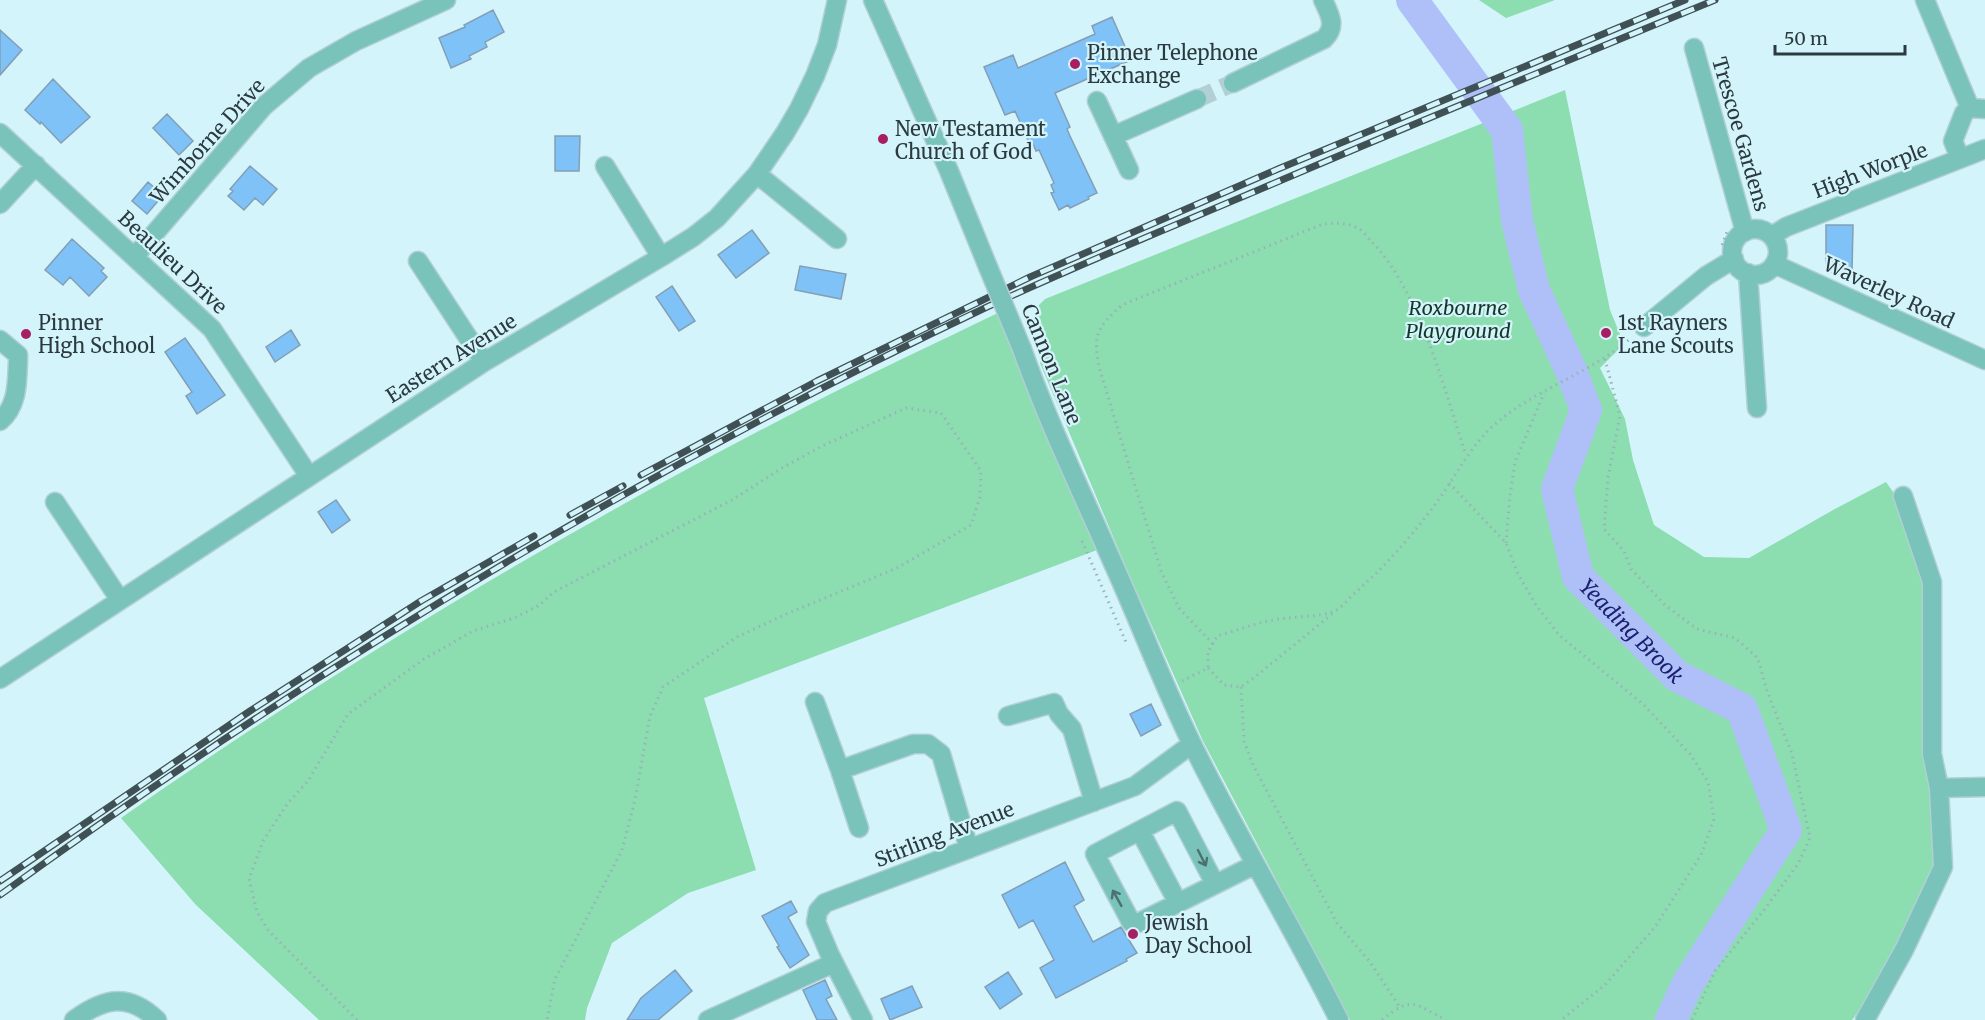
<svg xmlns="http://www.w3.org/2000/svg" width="1985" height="1020" font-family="Merriweather,serif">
  <rect width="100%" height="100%" fill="#d4f4fc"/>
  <!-- green -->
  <path fill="#8cddaf" d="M 1479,0 L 1555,0 L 1506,18 Z
    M 1565,90 L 1610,310 L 1624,344 L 1600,368 L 1625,419 L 1633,460 L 1654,525 L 1704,557 L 1749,558 L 1833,510 L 1886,482 L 1898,499 L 1932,582 L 1943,867 L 1904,950 L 1852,1020 L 1350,1020 L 1203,741 L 1128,572 L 1040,363 L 1047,340 L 1036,308 L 1045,299 Z
    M 1000,312 L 1097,550 L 704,698 L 756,870 L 688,893 L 612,943 L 587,1008 L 585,1020 L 319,1020 L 196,905 L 121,818 C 339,665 570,528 807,406 C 871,373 936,343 1000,312 Z"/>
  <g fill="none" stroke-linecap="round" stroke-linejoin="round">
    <!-- river -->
    <path stroke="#afc0f9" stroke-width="32" id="s1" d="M 1412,0 L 1507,130 L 1517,220 L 1534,290 L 1572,373 L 1586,410 L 1557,489 L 1578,577 L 1677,676 L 1742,709 L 1786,830 L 1688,983 L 1671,1020"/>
  </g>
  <!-- building -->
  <path fill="#7ec2f8" stroke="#849eb3" stroke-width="1.5" d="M 493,10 L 504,32 L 485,42 L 487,47 L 469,56 L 471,59 L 451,68 L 439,38 L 465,27 L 464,25 Z
    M 1112,17 L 1131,60 L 1055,93 L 1070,127 L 1067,129 L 1070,136 L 1097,193 L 1088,197 L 1089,199 L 1070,208 L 1068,205 L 1059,210 L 1051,193 L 1054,192 L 1051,185 L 1054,183 L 1039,150 L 1036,151 L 1033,144 L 1030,145 L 1015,111 L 1005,115 L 984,67 L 1013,55 L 1018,68 L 1095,34 L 1092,26 Z
    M 0,30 L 22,50 L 0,75 Z
    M 53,79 L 90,117 L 61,143 L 41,122 L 40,124 L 25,110 Z
    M 167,114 L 193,141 L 179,155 L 153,128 Z
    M 555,136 L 580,136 L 579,171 L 555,171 Z
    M 250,166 L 277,189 L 263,205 L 255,198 L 244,210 L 228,196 L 233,191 L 230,189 Z
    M 148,182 L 163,195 L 147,214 L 132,201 Z
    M 1826,225 L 1853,225 L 1852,273 L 1832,272 L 1832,265 L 1826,264 Z
    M 752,230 L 769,253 L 736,278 L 718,255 Z
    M 72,239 L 104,268 L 101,271 L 107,277 L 89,296 L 70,277 L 63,285 L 45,270 Z
    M 800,266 L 846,274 L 841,299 L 795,290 Z
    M 672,286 L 695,321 L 679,331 L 656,297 Z
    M 291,330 L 300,345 L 275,362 L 266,347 Z
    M 185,338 L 225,395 L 197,414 L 186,396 L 192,392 L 165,352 Z
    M 336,500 L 350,520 L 332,533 L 318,512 Z
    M 1151,704 L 1161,725 L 1141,736 L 1130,714 Z
    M 1065,862 L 1084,900 L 1074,906 L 1093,942 L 1121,927 L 1137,953 L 1126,959 L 1127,961 L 1056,998 L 1040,968 L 1054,960 L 1033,920 L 1019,928 L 1002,895 Z
    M 791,901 L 797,912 L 788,917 L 809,955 L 790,968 L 777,947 L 779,946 L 762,916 Z
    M 675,970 L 692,991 L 658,1020 L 627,1020 L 641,998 Z
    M 1008,972 L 1022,994 L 1000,1009 L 985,987 Z
    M 825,980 L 832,996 L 826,999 L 837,1020 L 817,1020 L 803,990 Z
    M 912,986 L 922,1007 L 890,1020 L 881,999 Z"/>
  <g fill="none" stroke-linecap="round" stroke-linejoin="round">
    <!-- minor-tunnel -->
    <path stroke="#b2cfd6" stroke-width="18" stroke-dasharray="18 9" stroke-linecap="butt" d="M 1197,99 L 1233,83"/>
    <!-- minor casing -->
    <g stroke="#b2cfd6" stroke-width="21">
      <path id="minor" d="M 873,0 L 949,171 L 988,267
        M 1925,0 L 1970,108
        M 1694,48 L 1745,232
        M 1233,83 L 1324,39 C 1337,26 1330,15 1323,0
        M 1097,101 L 1129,170
        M 0,133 L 212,329 L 309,476
        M 1113,136 L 1197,99
        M 1960,158 L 1953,141 L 1964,113 L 1970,108 L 1985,109
        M 605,166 L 661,257
        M 757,174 L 837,239
        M 0,204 L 36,165
        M1732 252a23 23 0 1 1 46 0a23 23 0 1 1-46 0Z
        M 1772,236 L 1786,227 L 1985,149
        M 135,256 L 264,106 L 309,68 L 356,41 L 446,0
        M 418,261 L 484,362
        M 1774,264 L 1985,360
        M 1748,273 L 1757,408
        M 1644,327 L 1706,276 L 1734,259
        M 0,340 L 18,355 L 18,361 C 17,382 18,406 0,421
        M 1022,349 C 1049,425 1084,497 1116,570 C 1142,628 1164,687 1192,744 C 1238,838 1293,927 1339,1020
        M 55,502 L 120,600
        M 0,679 L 484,362 L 661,257 L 693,237 L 717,218 L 757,174 L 785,133 L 799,109 L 815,76 L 827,45 L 837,0
        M 815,702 L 840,770 L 859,828
        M 1008,716 L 1054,703 L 1059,714 L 1072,729 L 1094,802
        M 840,770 L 913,744 L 928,744 L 941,754 L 969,849
        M 1939,788 L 1985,787
        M 1140,831 L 1178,903
        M 1215,884 L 1177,811 L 1095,854 L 1131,922 L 1138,923 L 1254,865
        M 74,1020 C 104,998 128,992 157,1020
        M 708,1020 L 834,963
        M 863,1020 L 830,955 L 816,922 L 818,911 L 825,903 L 1135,786 L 1192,744
        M 1865,1020 L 1904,950 L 1943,867 L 1939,788 L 1932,754 L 1932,582 L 1903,496"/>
    </g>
    <!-- path -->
    <path stroke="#98b2b9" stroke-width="3" stroke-dasharray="1.5 4.5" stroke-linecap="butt" d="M 1722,245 L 1727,232
      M 1605,359 L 1620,416 L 1608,477 L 1604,529 L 1624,551 L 1631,569 L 1665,605 L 1697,629 L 1735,638 L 1758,658 L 1767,691 L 1792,754 L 1810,838 L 1798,864 L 1764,910 L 1715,971 L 1692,1020
      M 1449,483 L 1506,543 L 1517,572 L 1536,605 L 1559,635 L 1644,705 L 1690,754 L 1708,782 L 1714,819 L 1701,855 L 1655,927 L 1605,985 L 1561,1020
      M 1082,541 L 1126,642
      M 1506,543 L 1510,495 L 1515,462 L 1544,393
      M 1213,644 L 1179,608 L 1161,571 L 1099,367 C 1093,333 1097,328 1122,305 L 1323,224 C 1334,223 1348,222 1359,229 C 1363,231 1368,238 1372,242 C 1420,292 1444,389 1466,455
      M 1208,668 L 1224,685 L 1241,687 L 1255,677 L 1332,614
      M 1182,681 L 1208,668 L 1208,652 L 1217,636 C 1238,630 1258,622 1279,619 C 1292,617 1324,616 1333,612 C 1342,608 1350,597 1357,591 C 1388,564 1415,532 1439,499 C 1457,474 1470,447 1493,426 C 1534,389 1590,374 1631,338
      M 1241,687 L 1244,741 L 1253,765 L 1337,923 L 1370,962 L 1399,1006
      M 357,1020 L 268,930 L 257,912 L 249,879 L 263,841 L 287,804 L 308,781 L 348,714 L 424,659 L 473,631 L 514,618 L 538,606 L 554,592 L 732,500 L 782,468 L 822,446 L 906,408 L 941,413 L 981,471 L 980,497 L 971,525 L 897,568 L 784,615 L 737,637 L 663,687 L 650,716 L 635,800 L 622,850 L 555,979 L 547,1020
      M 1382,1020 C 1412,995 1415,1004 1446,1020"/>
    <!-- minor -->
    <use href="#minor" stroke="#7ac3bb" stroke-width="18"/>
    <!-- rail casing -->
    <g stroke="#405155" stroke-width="7">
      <path id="rail" d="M 641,475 L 817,381 L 1030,277 L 1278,169 L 1685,0
        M 570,515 L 623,486
        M 0,881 L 250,711 L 421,601 L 534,536
        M 0,895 C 309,671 642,470 987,307 C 1076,266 1166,229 1256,191 C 1408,126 1562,63 1715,0"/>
    </g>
    <!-- rail -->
    <use href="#rail" stroke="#d4f4fc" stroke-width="4.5" stroke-dasharray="14" stroke-linecap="butt"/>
    <!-- minor-bridge casing -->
    <g stroke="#b2cfd6" stroke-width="21" stroke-linecap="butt">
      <path id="minor-bridge" d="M 988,267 L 1022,349"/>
    </g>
    <!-- minor-bridge -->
    <use href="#minor-bridge" stroke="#7ac3bb" stroke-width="18"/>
  </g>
  <!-- one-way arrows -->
  <defs><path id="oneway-shaft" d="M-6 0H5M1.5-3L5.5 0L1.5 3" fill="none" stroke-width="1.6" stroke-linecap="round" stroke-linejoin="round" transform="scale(1.5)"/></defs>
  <g stroke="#4b7170">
    <use href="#oneway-shaft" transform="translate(1202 858) rotate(63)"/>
    <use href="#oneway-shaft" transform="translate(1117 898) rotate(-119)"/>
  </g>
  <!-- markers -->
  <g fill="#a81e62" stroke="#d4f4fc" stroke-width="2">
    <circle cx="1075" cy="64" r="6"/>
    <circle cx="883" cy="139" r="6"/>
    <circle cx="1606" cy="333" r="6"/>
    <circle cx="26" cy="334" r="6"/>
    <circle cx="1133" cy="934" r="6"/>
  </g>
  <g text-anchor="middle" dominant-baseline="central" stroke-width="4.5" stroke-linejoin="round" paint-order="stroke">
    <!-- poi labels -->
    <g font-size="20" fill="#2b3a3e" stroke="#d4f4fc" text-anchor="start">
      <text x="1087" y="52">Pinner Telephone<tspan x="1087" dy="23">Exchange</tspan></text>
      <text x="895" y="128">New Testament<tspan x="895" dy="23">Church of God</tspan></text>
      <text x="38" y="322">Pinner<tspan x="38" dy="23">High School</tspan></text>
      <text x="1618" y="322">1st Rayners<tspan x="1618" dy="23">Lane Scouts</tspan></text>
      <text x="1145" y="922">Jewish<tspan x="1145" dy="23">Day School</tspan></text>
    </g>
    <!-- street labels -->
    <g font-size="20" fill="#2b3a3e" stroke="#d4f4fc">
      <text transform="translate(1741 134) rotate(74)">Trescoe Gardens</text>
      <text transform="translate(207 141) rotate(-48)">Wimborne Drive</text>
      <text transform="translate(1870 170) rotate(-21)">High Worple</text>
      <text transform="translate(173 262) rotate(43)">Beaulieu Drive</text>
      <text transform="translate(1889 292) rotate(25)">Waverley Road</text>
      <text transform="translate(451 358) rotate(-32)">Eastern Avenue</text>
      <text transform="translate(1052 364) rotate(68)">Cannon Lane</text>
      <text transform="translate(944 834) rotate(-21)">Stirling Avenue</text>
    </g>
    <!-- park labels -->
    <g font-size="20" font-style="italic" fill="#153826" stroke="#d4f4fc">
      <text x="1458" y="307">Roxbourne<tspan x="1458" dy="23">Playground</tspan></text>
    </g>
    <!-- water labels -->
    <g font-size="21" font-style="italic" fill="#1b2170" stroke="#d4f4fc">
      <text stroke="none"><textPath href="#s1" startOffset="705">Yeading Brook</textPath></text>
    </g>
  </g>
  <!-- scale -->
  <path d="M1775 45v9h130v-9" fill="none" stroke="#2b3a3e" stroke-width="3"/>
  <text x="1784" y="45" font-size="18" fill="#2b3a3e" stroke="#d4f4fc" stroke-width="4.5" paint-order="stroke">50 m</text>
</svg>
